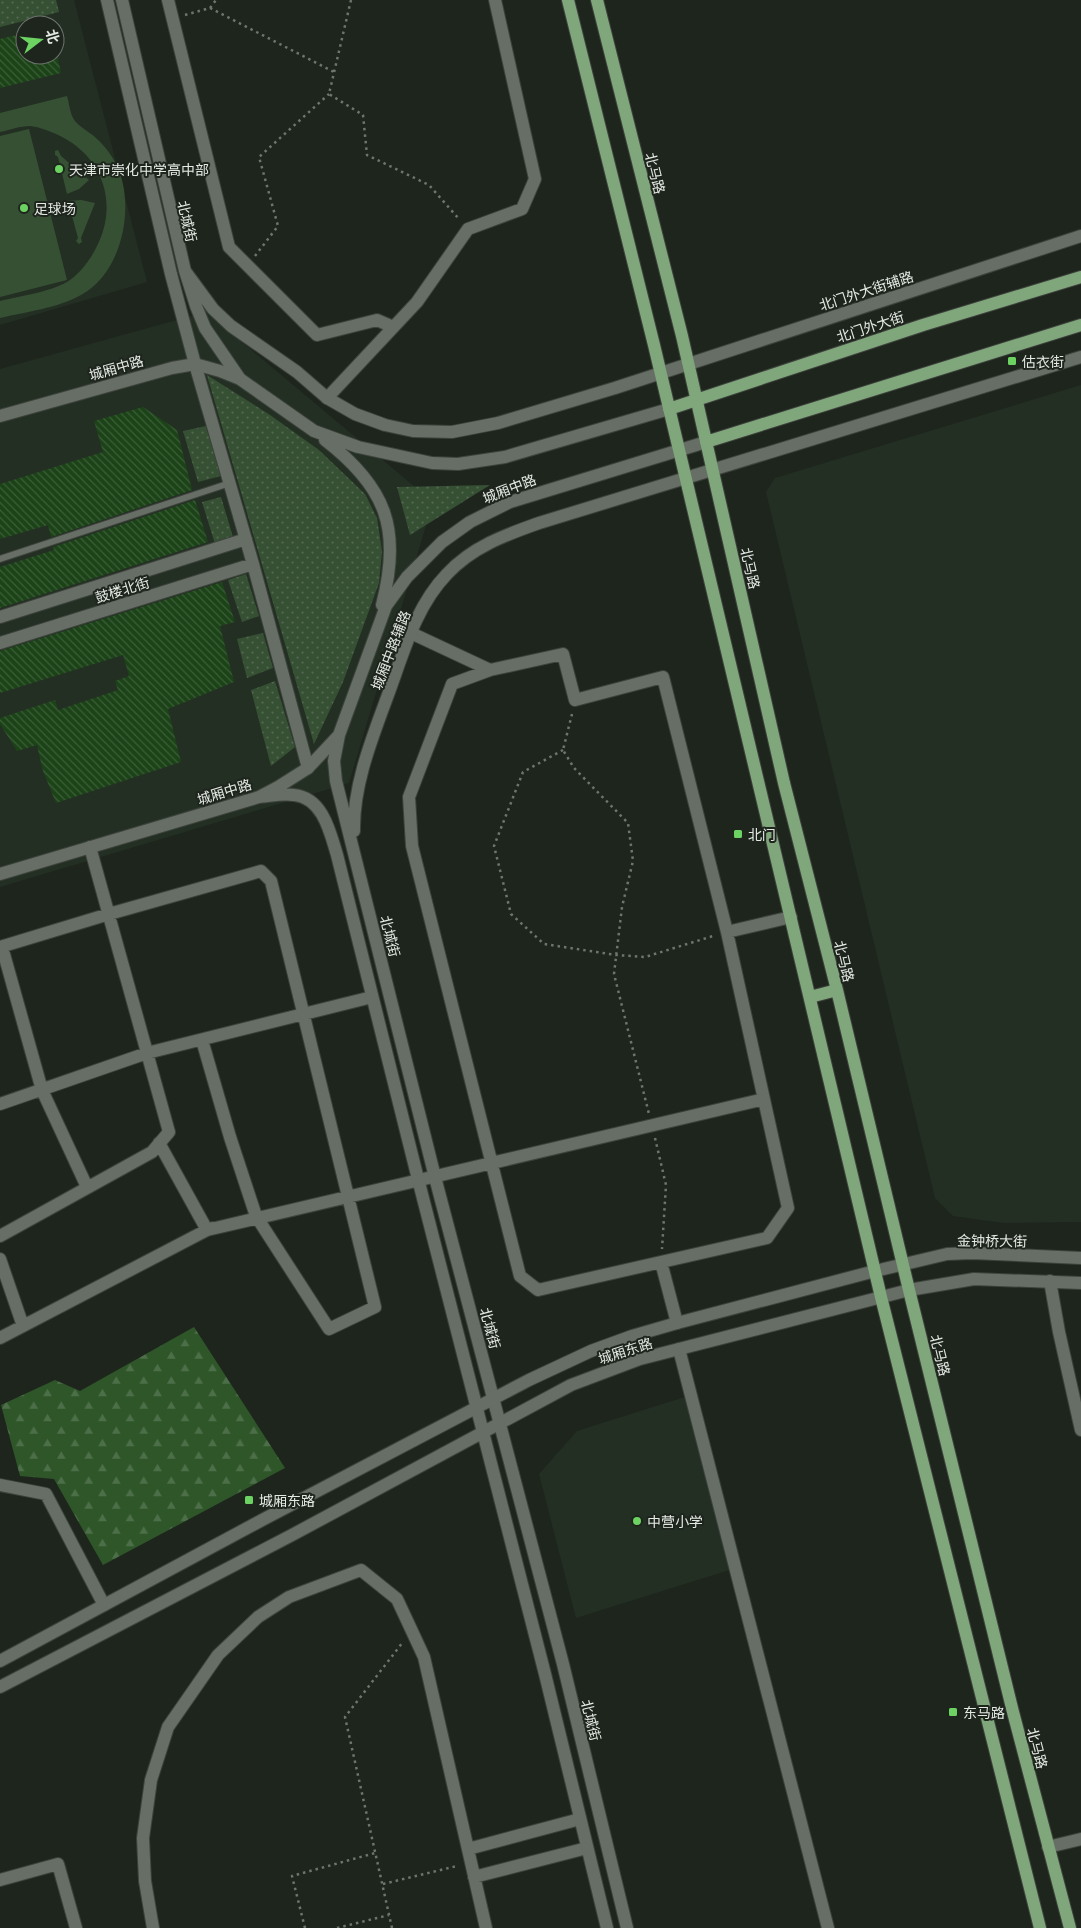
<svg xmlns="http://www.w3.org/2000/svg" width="1081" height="1928" font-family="Georgia,'Noto Sans SC',serif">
  <defs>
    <pattern id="green-dots" width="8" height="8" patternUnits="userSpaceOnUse" patternTransform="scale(1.25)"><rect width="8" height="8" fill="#365034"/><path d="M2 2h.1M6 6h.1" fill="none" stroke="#536951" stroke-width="1.8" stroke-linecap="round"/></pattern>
    <pattern id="forest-firs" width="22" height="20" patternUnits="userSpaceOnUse" patternTransform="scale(1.25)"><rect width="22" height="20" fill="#2e5629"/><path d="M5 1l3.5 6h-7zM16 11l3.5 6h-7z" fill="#4c6e48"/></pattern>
    <pattern id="building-back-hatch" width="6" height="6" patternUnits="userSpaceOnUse" patternTransform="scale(1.25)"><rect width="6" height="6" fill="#1b4317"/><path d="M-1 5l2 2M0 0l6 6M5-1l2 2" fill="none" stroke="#3c5e39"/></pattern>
  </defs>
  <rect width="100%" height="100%" fill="#1e251d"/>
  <!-- built -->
  <path fill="#242f23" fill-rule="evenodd" d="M 0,0 L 74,0 L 147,282 L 0,325 ZM 25,25 L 55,25 L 55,55 L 25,55 Z
    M 206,312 L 433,502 L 349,783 L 0,887 L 0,369 Z
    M 1081,385 L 1081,1222 L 1004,1223 L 953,1216 L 935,1198 L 766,492 L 775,478 Z
    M 691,1395 L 736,1568 L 576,1618 L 539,1474 L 577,1431 Z"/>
  <!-- green -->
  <path fill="url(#green-dots)" d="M 0,0 L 56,0 L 59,12 L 0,27 Z
    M 207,375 L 270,415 L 319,450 L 365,494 L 377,518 L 382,551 L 379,583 L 343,682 L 314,744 Z
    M 206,426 L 221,476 L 198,482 L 183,431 Z
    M 490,485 L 410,535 L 397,487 Z
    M 221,497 L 233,537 L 215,544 L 202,502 Z
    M 246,574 L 259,616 L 242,622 L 228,580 Z
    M 263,633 L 273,668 L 247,678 L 237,639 Z
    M 275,681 L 295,747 L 271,766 L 251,690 Z"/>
  <!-- forest -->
  <path fill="url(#forest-firs)" d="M 194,1327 L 285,1468 L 103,1565 L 54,1479 L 20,1476 L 1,1405 L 55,1380 L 80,1391 Z"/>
  <!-- pitch -->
  <path fill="#365034" d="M 67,96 C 69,103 70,112 73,118 C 77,126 90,132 96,138 C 104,145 110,153 115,162 C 137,202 123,273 81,295 C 58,308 25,312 0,318 L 0,301 C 20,296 52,292 70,280 C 81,272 90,260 96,248 C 120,203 102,154 56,134 C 47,130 39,127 30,126 C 20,126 10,130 0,132 L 0,113 Z
    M 29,129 L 67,280 L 0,297 L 0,136 Z
    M 58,150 L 61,156 L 89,180 L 79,189 L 67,194 L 58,157 L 55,155 L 55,151 Z
    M 81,200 L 95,203 L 81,238 L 82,242 L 79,244 L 76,241 L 78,238 L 68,201 Z"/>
  <!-- building -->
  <path fill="url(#building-back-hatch)" d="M 25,33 L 25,55 L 57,55 L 61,73 L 0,88 L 0,39 Z
    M 143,407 L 177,430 L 192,490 L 51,537 L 48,525 L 0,539 L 0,484 L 103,452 L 94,421 Z
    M 195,500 L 208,542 L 0,608 L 0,567 L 54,550 L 53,547 Z
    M 222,582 L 235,622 L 220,626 L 234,682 L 168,709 L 181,762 L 56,803 L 43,771 L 37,745 L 17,751 L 0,724 L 0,718 L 55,700 L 58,710 L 118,690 L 115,681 L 129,676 L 123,655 L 0,693 L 0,651 Z"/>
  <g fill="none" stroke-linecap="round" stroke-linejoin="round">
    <!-- lane casing -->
    <g stroke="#3d433c" stroke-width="8">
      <path id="lane" d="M 0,559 L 230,483"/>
    </g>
    <!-- street casing -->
    <g stroke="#3d433c" stroke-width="14">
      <path id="street" d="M 168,0 L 229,247 L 317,335 L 377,320 L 393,327
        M 195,364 L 253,564 L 308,768
        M 327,398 L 417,302 L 468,229 L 522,209 L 535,179 L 495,0
        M 0,617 L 246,539
        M 411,633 L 490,670 L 563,654 L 575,700 L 663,677 L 727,932 L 788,1208 L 767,1238 L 538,1290 L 520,1276 L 412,846 L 409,797 L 452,684 L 490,670
        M 0,643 L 253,564
        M 727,932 L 791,917
        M 0,947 L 109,914 L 261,871 L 271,881 L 375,1307 L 329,1329 L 256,1216 L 230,1137 L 202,1040
        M 2,947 L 42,1090 L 87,1187
        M 0,1104 L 147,1053 L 372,997
        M 159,1143 L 207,1230 L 764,1099
        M 0,1236 L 152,1152 L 169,1132 L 90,847
        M 0,1259 L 23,1326
        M 661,1262 L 677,1323
        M 1050,1281 L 1059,1332 L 1081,1430
        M 0,1338 L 207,1230 L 213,1228
        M 679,1349 L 828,1928
        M 0,1485 L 46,1494 L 104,1605
        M 468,1849 L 580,1819
        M 474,1877 L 587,1848
        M 0,1880 L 58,1864 L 76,1928
        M 153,1928 L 145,1881 L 143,1838 L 151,1780 L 168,1727 L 218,1655 L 258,1617 L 289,1597 L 361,1570 L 397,1599 L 424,1657 L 486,1928"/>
    </g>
    <!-- secondary casing -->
    <g stroke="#3d433c" stroke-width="14">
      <path id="secondary" d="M 107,0 L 171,274 L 195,364
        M 122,0 L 185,271 L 196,306 L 205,328 L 240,379
        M 185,271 L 213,309 L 231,326 L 297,372 L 327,398 L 355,414 L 385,425 L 413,431 L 452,432 L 498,423 L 615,388 L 1081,236
        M 0,416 L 172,368 L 195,364 L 220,371 L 240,379 L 314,431 L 358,447 L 432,463 L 458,464 L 505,457 L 669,409
        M 325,440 C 386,487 402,529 382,605
        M 339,735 L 334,761 L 336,781 L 436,1181 L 563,1664 L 627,1928
        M 259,797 C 271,796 283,793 294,795 C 323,798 330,832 337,855 L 416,1171 L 545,1674 L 607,1928
        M 354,831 C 353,784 373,736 389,692 C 404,651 416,606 447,574 C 472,547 505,535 539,523 L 1081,357
        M 0,874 L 259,797 L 278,787 L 308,768 L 339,735 L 386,606 L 407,577 L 442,542 L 470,522 L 510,502 L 706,442
        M 0,1661 L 264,1519 L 529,1380 L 591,1351 L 632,1336 L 677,1323 L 875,1271 L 947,1254 L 972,1253 L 1081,1258
        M 0,1687 L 292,1535 L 571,1385 L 640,1359 L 909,1290 L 974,1279 L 1081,1283
        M 1048,1847 L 1081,1839"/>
    </g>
    <!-- primary casing -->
    <g stroke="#3d433c" stroke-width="14">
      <path id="primary" d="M 568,0 L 654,345 L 881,1297 L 1040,1928
        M 597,0 L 682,336 L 784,783 L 837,990 L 909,1290 L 1013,1712 L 1070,1928
        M 669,409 L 923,325 L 1081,277
        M 706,442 L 1081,325
        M 810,997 L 837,990"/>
    </g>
    <!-- path -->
    <path stroke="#6f756e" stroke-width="2.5" stroke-dasharray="2.5 4" stroke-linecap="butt" d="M 351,0 L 329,94 L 363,115 L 367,155 L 429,185 L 459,219
      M 210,8 L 334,72
      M 185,15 L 210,8 L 216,0
      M 255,256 L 278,226 L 259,157 L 329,94
      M 572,714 L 563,750 L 574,768 L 628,823 L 633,861 L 622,907 L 614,974 L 649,1114
      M 563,750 L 523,772 L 494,846 L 511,914 L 544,944 L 616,955 L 645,957 L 713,936
      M 655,1138 L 666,1185 L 662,1249
      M 383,1884 L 457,1866
      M 305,1928 L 292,1876 L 375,1853
      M 337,1928 L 389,1915
      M 392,1928 L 345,1717 L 403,1642"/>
    <!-- lane -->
    <use href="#lane" stroke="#666e65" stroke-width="6"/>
    <!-- street -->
    <use href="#street" stroke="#666e65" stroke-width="12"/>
    <!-- secondary -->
    <use href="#secondary" stroke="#666e65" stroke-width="12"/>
    <!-- primary -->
    <use href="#primary" stroke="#80a67c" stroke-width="12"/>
  </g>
  <!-- markers -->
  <g fill="#6cd362" stroke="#1e251d" stroke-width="2">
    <circle cx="59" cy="169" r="5"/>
    <circle cx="24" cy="208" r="5"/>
    <rect x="1007" y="356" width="10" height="10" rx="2.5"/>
    <rect x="733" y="829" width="10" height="10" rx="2.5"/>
    <rect x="244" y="1495" width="10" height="10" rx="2.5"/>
    <circle cx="637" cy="1521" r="5"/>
    <rect x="948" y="1707" width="10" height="10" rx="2.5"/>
  </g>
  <g text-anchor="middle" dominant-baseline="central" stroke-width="4" stroke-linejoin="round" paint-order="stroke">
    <!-- poi labels -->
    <g font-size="14" fill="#e4e9e4" stroke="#1e251d" text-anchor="start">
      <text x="69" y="169">天津市崇化中学高中部</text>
      <text x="34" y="208">足球场</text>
      <text x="1022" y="361">估衣街</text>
      <text x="748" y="834">北门</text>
      <text x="259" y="1500">城厢东路</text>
      <text x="647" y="1521">中营小学</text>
      <text x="963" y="1712">东马路</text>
    </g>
    <!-- street labels -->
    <g font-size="14" fill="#e4e9e4" stroke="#1e251d">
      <text transform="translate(656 173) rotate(76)">北马路</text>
      <text transform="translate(188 221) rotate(77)">北城街</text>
      <text transform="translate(866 290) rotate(-18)">北门外大街辅路</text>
      <text transform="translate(870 326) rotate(-18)">北门外大街</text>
      <text transform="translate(116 367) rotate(-16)">城厢中路</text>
      <text transform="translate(509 488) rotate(-21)">城厢中路</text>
      <text transform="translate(751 568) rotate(77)">北马路</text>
      <text transform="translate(122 589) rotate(-17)">鼓楼北街</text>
      <text transform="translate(390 650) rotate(-69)">城厢中路辅路</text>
      <text transform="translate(224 791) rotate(-17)">城厢中路</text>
      <text transform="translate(391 936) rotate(76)">北城街</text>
      <text transform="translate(845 961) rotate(76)">北马路</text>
      <text transform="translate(992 1240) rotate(1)">金钟桥大街</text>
      <text transform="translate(491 1328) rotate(75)">北城街</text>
      <text transform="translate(625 1350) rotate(-18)">城厢东路</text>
      <text transform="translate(941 1355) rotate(76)">北马路</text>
      <text transform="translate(592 1720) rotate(76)">北城街</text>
      <text transform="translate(1038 1748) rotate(75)">北马路</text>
    </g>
  </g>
  <!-- north arrow -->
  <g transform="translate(40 40) rotate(74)"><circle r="24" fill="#1e251d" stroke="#6d736d"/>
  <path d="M0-4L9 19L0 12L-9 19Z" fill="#6cd362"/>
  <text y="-8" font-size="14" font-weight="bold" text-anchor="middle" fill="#e4e9e4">北</text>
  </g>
</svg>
